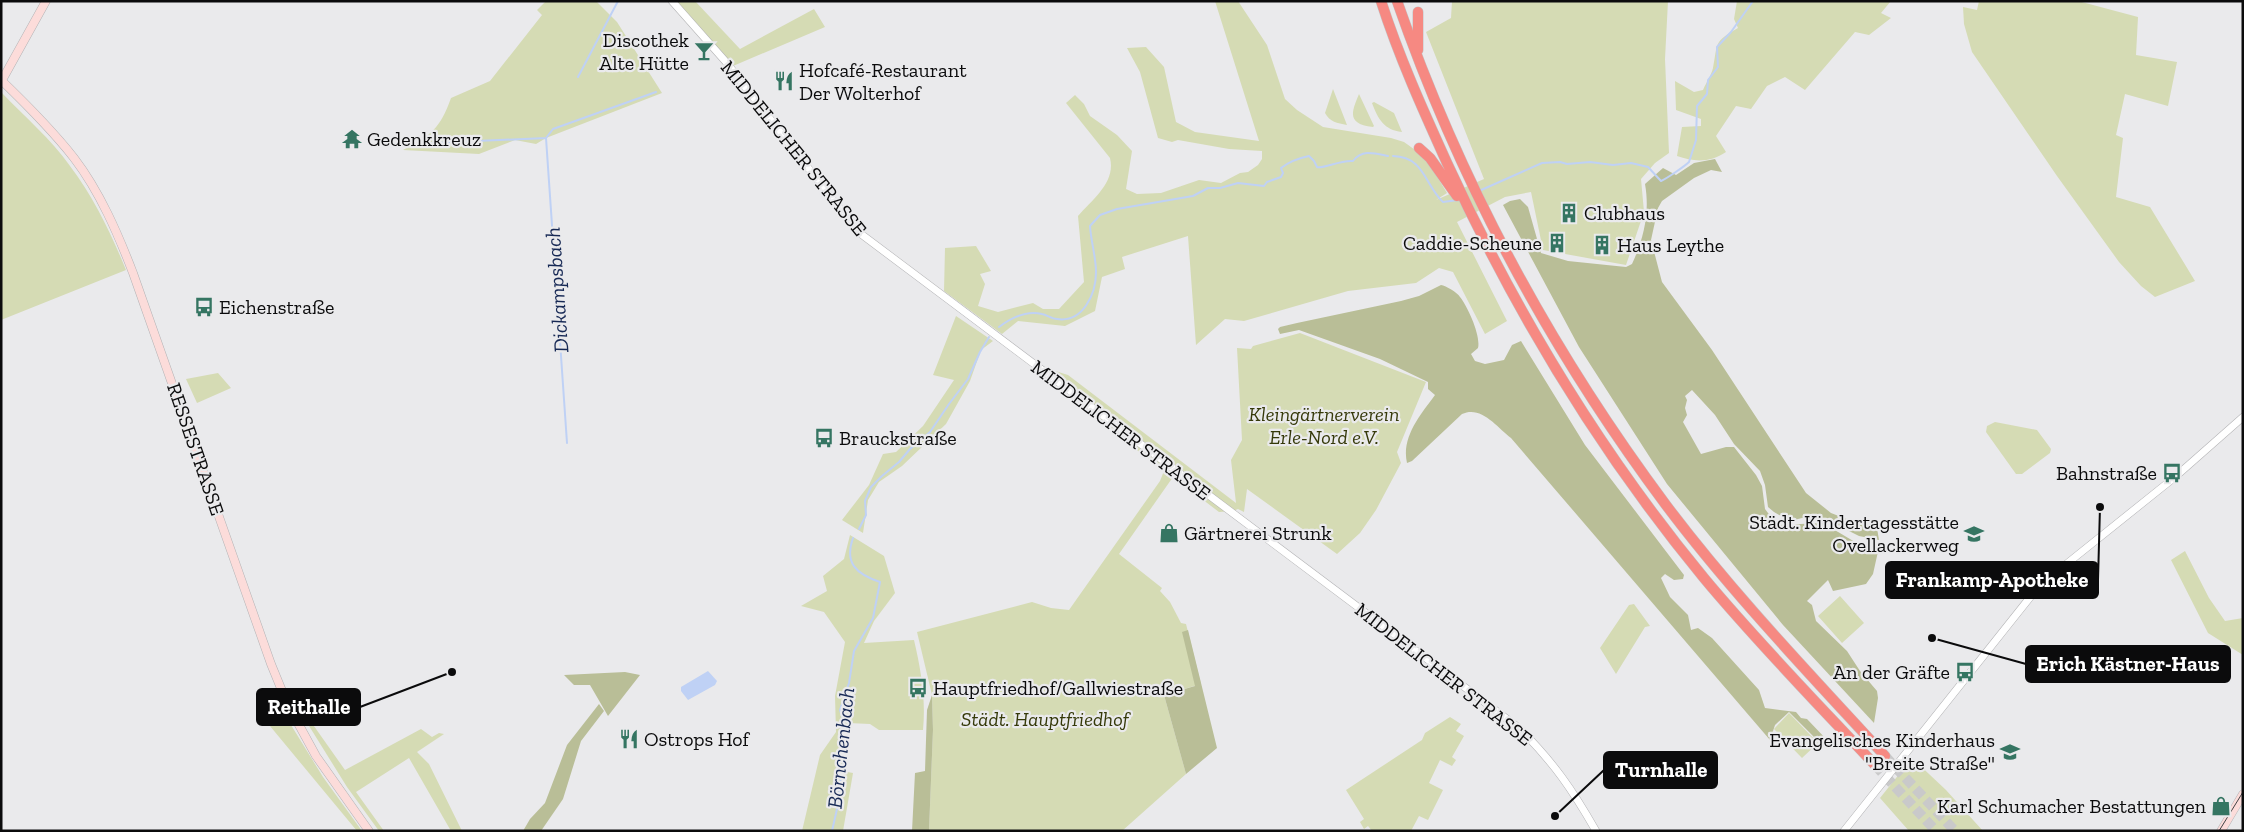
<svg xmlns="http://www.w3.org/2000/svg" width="2244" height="832" font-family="'Zilla Slab',serif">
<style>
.green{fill:#d5dbb4}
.forest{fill:#b9be97}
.water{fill:#bfd1f5}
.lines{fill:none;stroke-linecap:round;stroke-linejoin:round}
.stream{stroke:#bfd1f5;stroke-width:2}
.motorway-tunnel{stroke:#c9c9ca;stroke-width:10;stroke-dasharray:10 5;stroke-linecap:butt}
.tertiary-casing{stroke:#b3b3b5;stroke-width:8}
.secondary-casing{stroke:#b3b3b5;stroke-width:9}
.motorway-casing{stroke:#c4c4c5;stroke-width:11}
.tertiary{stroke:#fff;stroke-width:7}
.secondary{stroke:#fcdcda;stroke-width:8}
.motorway{stroke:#f68982;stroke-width:10}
.tram{stroke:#434345;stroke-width:1}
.labels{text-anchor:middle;stroke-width:4.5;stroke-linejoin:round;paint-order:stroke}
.poi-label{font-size:20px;fill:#0b0b0c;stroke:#eaeaec;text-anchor:start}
.street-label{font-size:20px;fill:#0b0b0c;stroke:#eaeaec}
.park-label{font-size:20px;font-style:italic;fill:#353909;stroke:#eaeaec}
.water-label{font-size:21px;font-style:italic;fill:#172955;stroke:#eaeaec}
.leader{fill:none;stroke:#0b0b0c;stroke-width:2}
.callout-dot{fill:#0b0b0c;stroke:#eaeaec;stroke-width:2}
.callout{fill:#0b0b0c;stroke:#0b0b0c;stroke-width:2}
.callout-label{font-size:21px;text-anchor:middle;font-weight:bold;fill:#fff}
</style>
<rect width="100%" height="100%" fill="#eaeaec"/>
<path class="green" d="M546,1H596L617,22L662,93L546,138L536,144L515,140L479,154L403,150C431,135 440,129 451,98L490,81L542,15L537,10Z
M672,1H695L740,49L814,9L825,27L733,66Z
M1215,1H1238L1267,45L1285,99L1297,110L1323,127L1391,138L1404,142L1425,157L1447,193L1436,200L1484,179L1426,32L1451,18L1452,1H1668L1665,59L1669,153L1655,163L1641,179L1644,212L1626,265L1543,250L1531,192L1505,197L1457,222L1507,321L1485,334L1453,272L1439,268L1416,283L1348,291L1244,321L1225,319L1196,345L1188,236L1122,257L1125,269L1102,277L1095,311L1065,326L1018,321L1002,334L944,291L945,248L976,246L991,271L980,274L985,284L978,306L998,312L1033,303L1043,309H1059L1084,282L1078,216C1093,199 1116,182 1110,158L1066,103L1075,95L1084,104L1090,116L1117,135L1132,151L1126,189L1137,194L1161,193L1199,180L1221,183L1240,173L1248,172L1258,165L1262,159V151L1229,149L1178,140L1172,142L1158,138L1140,72L1127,48L1146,47L1164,67L1176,122L1195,132L1259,141Z
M1737,1H1891L1881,13L1891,18L1869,35L1855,32L1805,90L1785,77L1767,86L1751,109L1736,106L1716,136L1726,152C1710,163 1694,162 1677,156L1682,127L1701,126V119L1676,110L1675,81L1694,92L1703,90C1706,83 1711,76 1713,68C1718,43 1713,42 1738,28L1734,19Z
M1979,1H2078L2138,17L2136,55L2177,62L2168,106L2125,94L2116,135L2123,138L2116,197L2150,207L2195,281L2155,297L2141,286L2119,262L2057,176L1972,52L1964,24L1963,7L1977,10Z
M1333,89L1347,125C1337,123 1330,122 1325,113Z
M2,93C25,117 51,139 70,166C94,198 111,233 126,270L1,320Z
M1359,94L1374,126L1373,127C1347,124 1351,113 1359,94Z
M1374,102L1394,113L1402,132C1384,130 1378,119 1372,103Z
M956,316L993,341L981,350L970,381L946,424L902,466L879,482L868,500L863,533L842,520L869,485L883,454L896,452L923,426L954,380L933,375Z
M1300,333L1426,382L1397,452L1401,463L1376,510L1360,533L1337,554L1247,489L1244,512L1238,509L1233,511L1219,512L1173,477L1119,554L1162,588L1160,591L1170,602L1181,623L1186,624L1201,684L1164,695L1186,774L1122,831H929L933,730L932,695L917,632L1032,602L1051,608L1069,610L1160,481L1164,471L1040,376L1049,369L1068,375L1236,503L1231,460L1242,440L1237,348L1251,349L1253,346Z
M218,373L231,388L197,403L186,379Z
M1995,422L2037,430L2051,449L2050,453L2022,474H2016L1986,432L1987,426Z
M850,535L884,556L895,593L874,621L864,643L914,640C921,670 926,699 923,730H879L870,724L848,723L842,771L853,773L843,831H802L820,755L836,732L835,696L845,642L824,612L801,606L827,591L823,576L844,559Z
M2185,551L2209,598L2225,621L2243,618V655L2208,633L2171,560Z
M1840,596L1864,623L1842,643L1818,616Z
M1634,604L1650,626L1645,627L1616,674L1600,648L1629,605Z
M297,702L345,770L421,729L432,737L439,733L444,734L417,752L429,764L462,831H451L409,758L356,792L384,831H379L347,787L296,705Z
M283,712L323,777L362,831H357L265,720Z
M1789,713L1818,743L1802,758L1774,729Z
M1450,717L1461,724L1456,731L1464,736L1452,757L1456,760L1452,766L1440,760L1429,783L1443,790L1428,820L1419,816L1411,831H1372L1368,826L1364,829L1360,822L1364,819L1346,790L1422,740L1425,733Z
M1912,758L1946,790L1983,831H1909L1880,798Z"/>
<path class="forest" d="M1715,159L1722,172L1711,170L1694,178L1662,201L1658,208L1651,240L1662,282L1712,350L1806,493L1831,513L1867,527L1877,528L1879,540L1859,536L1821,517H1806L1790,521L1774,512L1768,507L1765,485L1760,471L1734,444L1715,415L1692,390L1685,396L1687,400L1685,408L1687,415L1683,422L1701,454L1726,447H1734L1756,475L1762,486L1765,509L1777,525L1823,523L1865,548L1879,547L1873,574L1866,584L1833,591L1828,580L1807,601L1812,605L1816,621L1847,651L1860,671L1877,691L1878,698L1874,723L1783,625L1667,484L1579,347L1503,205L1510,201L1520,199L1528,207L1541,253L1568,261L1626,267L1632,264C1644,238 1650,212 1645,184L1663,168L1676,175L1694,163Z
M1441,285C1446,286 1457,292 1460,297C1468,307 1481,336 1478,348L1471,354L1475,361L1485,364L1504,360L1512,345L1521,341L1585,445L1684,575L1683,579L1674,580L1665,574L1661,578L1670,597L1688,615L1691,630L1698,628L1712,638L1759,690L1765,708L1796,712L1801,718L1807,719L1827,740L1822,745L1789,712L1775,725L1770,740L1511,438C1497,427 1481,405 1462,414L1412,461L1407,463C1401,437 1421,414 1435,395L1428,389V382L1380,359L1299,330L1280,334L1278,329L1280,327L1297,323L1401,301L1419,296Z
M1188,630L1217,748L1186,774L1164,695L1195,686L1182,632Z
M625,672L640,675L608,716L590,685H574L564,675Z
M932,695L933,730L929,831H912L915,773L925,771L927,710Z
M599,704L604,711L581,741L563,799L541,831H523L530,819L545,803L567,745Z"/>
<path class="water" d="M708,671L717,681L715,685L688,700L681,691V687Z"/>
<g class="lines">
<path class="stream" d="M578,77L618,1
M546,138L567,443
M432,143L546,138L553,129L656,92
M1393,156C1425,157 1424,184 1443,202L1458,200
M1479,191L1542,163L1560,162L1567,164L1590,162L1613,165L1631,163L1648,167L1661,181C1666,179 1685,166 1689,162L1696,140L1697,106L1707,94L1708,80L1718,67L1717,47L1731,32L1753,1
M999,327C1011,318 1027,310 1042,314C1047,315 1052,319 1057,319C1083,323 1096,294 1096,272C1096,257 1091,242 1090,226L1100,215L1117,209L1193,196L1208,188H1220L1238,183L1264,186L1267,182L1281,177L1283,173L1281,168C1289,162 1299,158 1309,156L1314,161L1317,167C1324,169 1339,160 1353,161C1362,149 1374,153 1388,156
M859,529L866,515L865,501L871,487L882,476L899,462L910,449L930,432L949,404L968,379L980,352L989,337
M832,831L837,809L847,733L840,710L849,683L854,651L873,618L880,582C856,574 844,563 853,538"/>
<path class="motorway-tunnel" d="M1885,756L1955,831
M1875,765L1936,831"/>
<defs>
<path id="tertiary" d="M672,1L726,62L857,231L1519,728C1554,763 1572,789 1596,831
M1844,831L2039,586L2175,477L2243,417"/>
<path id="secondary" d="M1,80C27,105 52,130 74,158C100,192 118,234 133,273L271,664L287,703L316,756L369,831
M1,82L46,1
M2221,831L2243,794"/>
<path id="motorway" d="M1381,1C1399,57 1423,110 1447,163C1515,311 1600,452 1704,578C1758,643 1818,704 1875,765
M1397,1C1460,182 1552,352 1666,505C1733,594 1810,674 1885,756
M1418,50V12
M1419,148L1430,158L1457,196"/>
</defs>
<use href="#tertiary" class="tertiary-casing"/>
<use href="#secondary" class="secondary-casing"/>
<use href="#motorway" class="motorway-casing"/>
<use href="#tertiary" class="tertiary"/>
<use href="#secondary" class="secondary"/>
<use href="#motorway" class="motorway"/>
<path class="tram" d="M2219,831L2243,792"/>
</g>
<defs>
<symbol id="bar-bare" viewBox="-9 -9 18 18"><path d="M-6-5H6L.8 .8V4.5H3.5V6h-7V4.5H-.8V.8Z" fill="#357562" stroke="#eaeaec" stroke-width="2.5" paint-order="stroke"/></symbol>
<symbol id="restaurant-bare" viewBox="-9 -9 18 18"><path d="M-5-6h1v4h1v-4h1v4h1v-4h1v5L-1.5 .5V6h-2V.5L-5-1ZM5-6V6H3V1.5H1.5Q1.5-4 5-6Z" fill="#357562" stroke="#eaeaec" stroke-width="2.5" paint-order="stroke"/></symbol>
<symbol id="temple-bare" viewBox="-9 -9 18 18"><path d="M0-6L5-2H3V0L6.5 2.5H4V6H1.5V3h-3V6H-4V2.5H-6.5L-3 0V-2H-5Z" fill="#357562" stroke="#eaeaec" stroke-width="2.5" paint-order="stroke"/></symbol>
<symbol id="building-bare" viewBox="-9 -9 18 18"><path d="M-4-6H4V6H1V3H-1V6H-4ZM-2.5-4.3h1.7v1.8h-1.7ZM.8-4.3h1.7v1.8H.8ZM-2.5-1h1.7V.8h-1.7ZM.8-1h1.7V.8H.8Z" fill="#357562" stroke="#eaeaec" stroke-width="2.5" paint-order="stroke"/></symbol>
<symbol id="bus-bare" viewBox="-9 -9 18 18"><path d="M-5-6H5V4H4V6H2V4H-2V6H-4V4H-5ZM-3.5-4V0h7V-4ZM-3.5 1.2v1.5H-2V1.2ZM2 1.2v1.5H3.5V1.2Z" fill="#357562" stroke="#eaeaec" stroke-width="2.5" paint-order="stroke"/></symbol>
<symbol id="shop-bare" viewBox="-9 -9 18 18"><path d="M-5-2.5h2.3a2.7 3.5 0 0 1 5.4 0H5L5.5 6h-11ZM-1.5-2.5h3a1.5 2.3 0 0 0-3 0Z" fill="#357562" stroke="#eaeaec" stroke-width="2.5" paint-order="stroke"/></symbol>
<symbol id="school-bare" viewBox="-9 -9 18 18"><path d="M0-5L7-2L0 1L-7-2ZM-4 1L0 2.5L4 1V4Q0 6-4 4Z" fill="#357562" stroke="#eaeaec" stroke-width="2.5" paint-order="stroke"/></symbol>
</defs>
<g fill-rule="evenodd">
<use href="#bar-bare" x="690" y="37" width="28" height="28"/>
<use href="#restaurant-bare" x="770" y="67" width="28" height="28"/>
<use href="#temple-bare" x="338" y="125" width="28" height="28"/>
<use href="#building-bare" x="1555" y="199" width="28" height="28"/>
<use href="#building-bare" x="1543" y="229" width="28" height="28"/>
<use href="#building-bare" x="1588" y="231" width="28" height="28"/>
<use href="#bus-bare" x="190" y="293" width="28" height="28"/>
<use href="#bus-bare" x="810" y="424" width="28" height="28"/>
<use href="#bus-bare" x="2158" y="459" width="28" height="28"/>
<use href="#shop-bare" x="1155" y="519" width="28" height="28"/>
<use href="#school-bare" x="1960" y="520" width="28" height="28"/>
<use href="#bus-bare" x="1951" y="658" width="28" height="28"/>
<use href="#bus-bare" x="904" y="674" width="28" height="28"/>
<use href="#restaurant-bare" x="615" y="725" width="28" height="28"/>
<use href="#school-bare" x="1996" y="738" width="28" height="28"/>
<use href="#shop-bare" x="2207" y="792" width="28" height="28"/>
</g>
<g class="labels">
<g class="poi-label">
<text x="689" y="47" text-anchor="end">Discothek<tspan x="689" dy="23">Alte Hütte</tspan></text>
<text x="799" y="77">Hofcafé-Restaurant<tspan x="799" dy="23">Der Wolterhof</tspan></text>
<text x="367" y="146">Gedenkkreuz</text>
<text x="1584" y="220">Clubhaus</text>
<text x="1542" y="250" text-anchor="end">Caddie-Scheune</text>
<text x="1617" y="252">Haus Leythe</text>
<text x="219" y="314">Eichenstraße</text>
<text x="839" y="445">Brauckstraße</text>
<text x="2157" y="480" text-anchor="end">Bahnstraße</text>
<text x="1959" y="529" text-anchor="end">Städt. Kindertagesstätte<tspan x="1959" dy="23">Ovellackerweg</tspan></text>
<text x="1184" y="540">Gärtnerei Strunk</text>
<text x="1950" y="679" text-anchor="end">An der Gräfte</text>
<text x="933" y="695">Hauptfriedhof/Gallwiestraße</text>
<text x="644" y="746">Ostrops Hof</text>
<text x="1995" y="747" text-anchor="end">Evangelisches Kinderhaus<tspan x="1995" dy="23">"Breite Straße"</tspan></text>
<text x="2206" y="813" text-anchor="end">Karl Schumacher Bestattungen</text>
</g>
<g class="street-label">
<text transform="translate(794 148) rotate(51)" y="7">MIDDELICHER STRASSE</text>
<text transform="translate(1121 430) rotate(37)" y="7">MIDDELICHER STRASSE</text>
<text transform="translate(196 449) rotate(71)" y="7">RESSESTRASSE</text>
<text transform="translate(1444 674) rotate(38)" y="7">MIDDELICHER STRASSE</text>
</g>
<g class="park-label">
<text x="1324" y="421">Kleingärtnerverein<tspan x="1324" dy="23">Erle-Nord e.V.</tspan></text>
<text x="1045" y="726">Städt. Hauptfriedhof</text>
</g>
<g class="water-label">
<text transform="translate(557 290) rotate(-94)" y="7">Dickampsbach</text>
<text transform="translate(841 748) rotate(-84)" y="7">Börnchenbach</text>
</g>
</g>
<path class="leader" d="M2100 507L2098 580M1932 638L2026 664M452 672L360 707M1555 816L1604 770"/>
<g class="callout-dot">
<circle cx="2100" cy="507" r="5"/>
<circle cx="1932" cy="638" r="5"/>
<circle cx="452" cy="672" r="5"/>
<circle cx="1555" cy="816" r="5"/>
</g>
<g class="callout">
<rect x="1886" y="562" width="212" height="36" rx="5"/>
<rect x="2026" y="646" width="204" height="36" rx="5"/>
<rect x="257" y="689" width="103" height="36" rx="5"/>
<rect x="1604" y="752" width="113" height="36" rx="5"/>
</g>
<g class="callout-label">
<text x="1992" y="587">Frankamp-Apotheke</text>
<text x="2128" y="671">Erich Kästner-Haus</text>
<text x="309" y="714">Reithalle</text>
<text x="1661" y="777">Turnhalle</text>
</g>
<rect width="2244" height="832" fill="none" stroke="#0b0b0c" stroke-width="5"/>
</svg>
